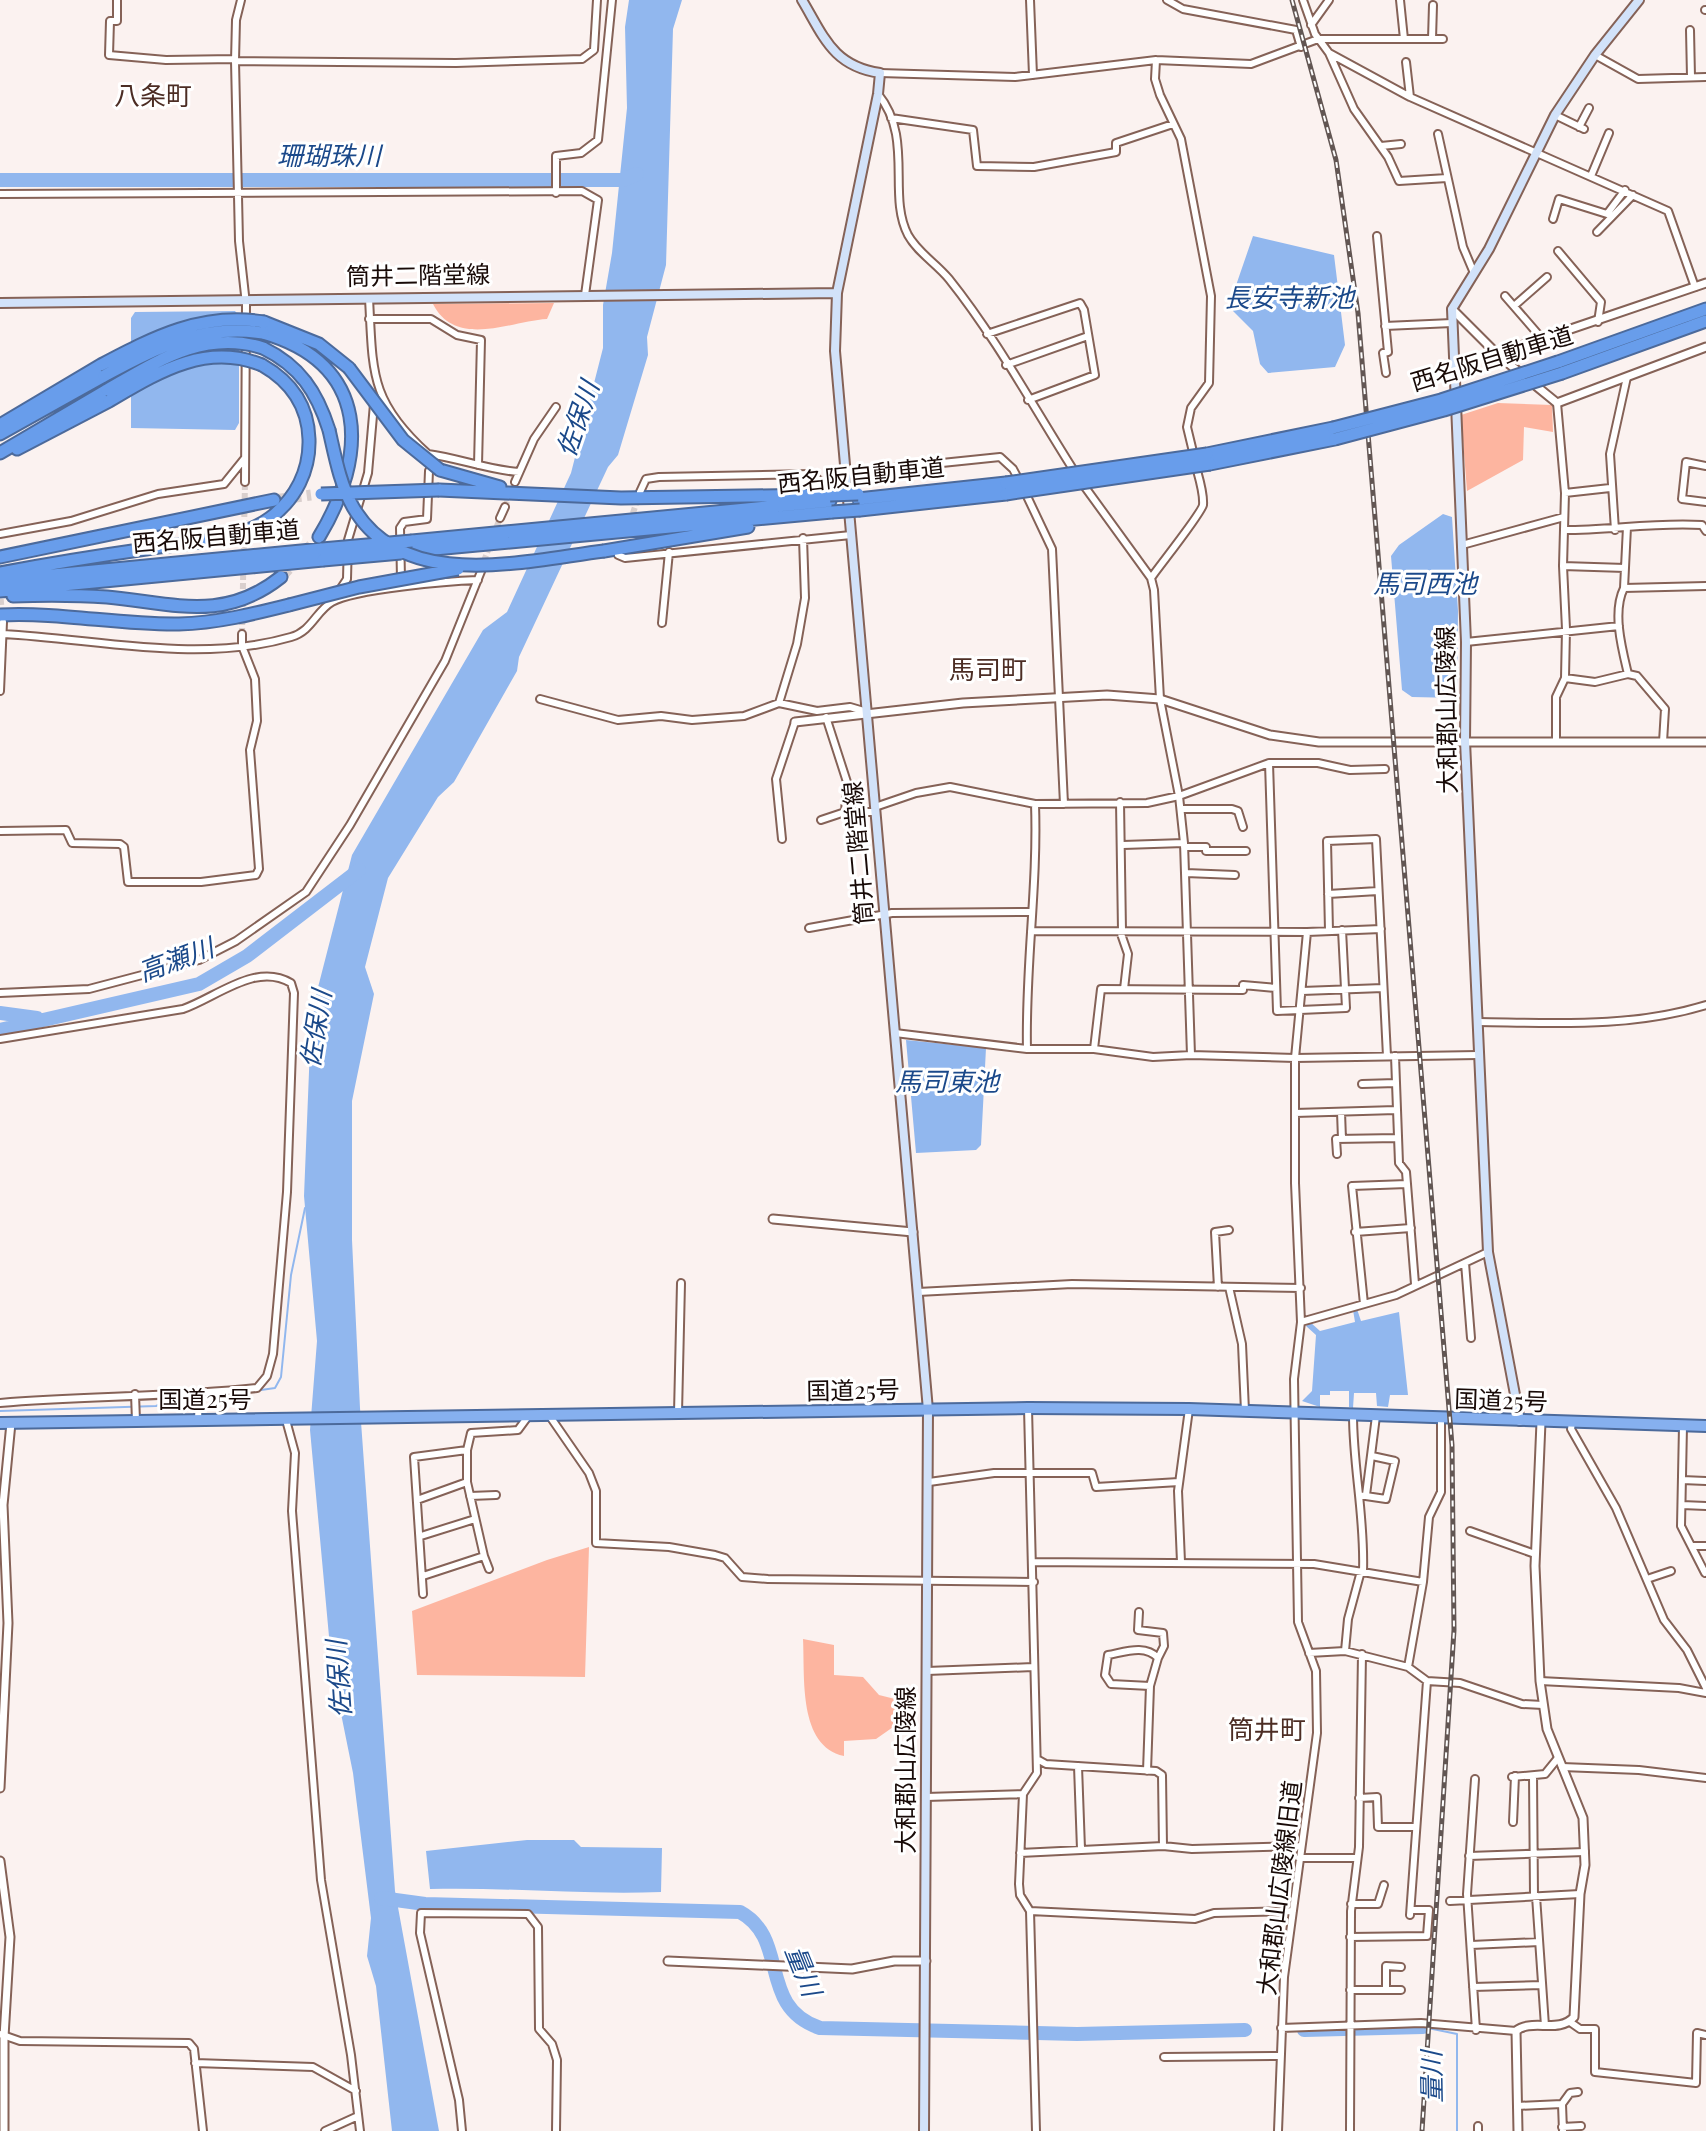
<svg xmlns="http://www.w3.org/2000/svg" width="1706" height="2131" font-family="'Playfair Display','Noto Sans JP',serif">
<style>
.green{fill:#fdb5a0}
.water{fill:#91b7ee}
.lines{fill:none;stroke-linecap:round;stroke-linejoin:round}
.stream{stroke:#91b7ee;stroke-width:2}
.river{stroke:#91b7ee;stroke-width:14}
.minor-tunnel{stroke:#d9cfcd;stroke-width:6;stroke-dasharray:6 3;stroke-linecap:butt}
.motorway-tunnel{stroke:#d9cfcd;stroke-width:11;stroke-dasharray:11 5.5;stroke-linecap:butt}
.minor-casing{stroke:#856257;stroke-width:10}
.tertiary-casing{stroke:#856257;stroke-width:11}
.secondary-casing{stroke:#856257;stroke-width:12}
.trunk-casing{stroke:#4c6a9b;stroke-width:14}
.motorway-casing{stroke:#4c6a9b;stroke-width:15}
.minor{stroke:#fff;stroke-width:6}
.tertiary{stroke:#fff;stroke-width:7}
.secondary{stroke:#d2e2f9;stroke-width:8}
.trunk{stroke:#86b0ef;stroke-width:10}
.motorway{stroke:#689deb;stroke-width:11}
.rail-casing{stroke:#625653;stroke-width:5}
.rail{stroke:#fff;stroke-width:2;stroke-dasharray:6;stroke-linecap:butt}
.motorway-bridge-casing{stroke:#4c6a9b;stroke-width:15;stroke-linecap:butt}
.motorway-bridge{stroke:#689deb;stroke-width:11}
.labels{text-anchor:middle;stroke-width:6;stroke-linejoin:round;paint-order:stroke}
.street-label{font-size:24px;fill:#180a07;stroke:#fff}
.neighbourhood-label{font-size:26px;fill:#4c2d24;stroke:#fff}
.water-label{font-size:26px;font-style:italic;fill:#1b498a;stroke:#fff}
</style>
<rect width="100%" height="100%" fill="#fbf2f0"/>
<path class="green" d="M554,303L547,319C511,321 456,349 433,304Z
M1498,403L1552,405L1553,432L1524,427L1523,460L1467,491L1461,415Z
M589,1547L585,1677L417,1675L412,1611L547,1560Z
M803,1639L834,1645V1675L863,1677L879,1695L895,1699L896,1725L876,1739L844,1741V1756C798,1746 805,1678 803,1639Z"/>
<path class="water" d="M629,0H682L673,29L666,265L647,337L648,355L618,455L608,467L519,657L517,671L454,782L438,797L388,878L365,967L374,994L352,1101V1240L360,1408L395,1891L439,2131H392L376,1986L367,1956L371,1918L353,1773L332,1669L310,1430L317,1341L304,1196L310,1047L315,999L352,855L483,630L507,612L571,473L603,348V305L612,253L627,108L625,27Z
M1253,236L1334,255L1345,345L1335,367L1268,373L1260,364L1253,331L1233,311L1232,297Z
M235,311L239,316V423L235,430L131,428V318L135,312Z
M1443,514L1452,517L1458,611L1457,698L1412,697L1402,690L1391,556L1399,545Z
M906,1040L986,1048L981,1145L976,1150L916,1153Z
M1357,1309L1361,1321L1399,1312L1408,1395H1390L1388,1407L1377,1406L1376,1393H1354L1353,1408L1349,1407V1391H1330V1395H1320V1407L1302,1401L1312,1391L1316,1335L1306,1326L1310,1322L1320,1331L1355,1322L1353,1310Z
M527,1840H574L581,1847L662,1848L661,1892C583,1895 507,1887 430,1889L426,1851Z"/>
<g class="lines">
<path class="stream" d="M254,1391L275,1388L281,1377L291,1275L305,1208
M0,1411L156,1406L177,1397
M1423,2027L1457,2034V2131"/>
<path class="river" d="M0,180H623L637,174
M0,1013L37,1018
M0,1030L199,984L247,956L359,870
M381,1898L425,1904L740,1912C790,1939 757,2007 820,2028L1077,2034L1245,2030
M1304,2030L1423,2027"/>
<path class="minor-tunnel" d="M505,507L515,482
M630,522L638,498
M484,561L500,518
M0,590L2,615
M242,634L245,482"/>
<path class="motorway-tunnel" d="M274,500L311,495
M281,577L319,537"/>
<defs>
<path id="minor" d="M117,0V21H110L109,55L166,60L235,59
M241,0L236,20L235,61L239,241L246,304L245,482
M1030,0L1033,75
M1167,0L1183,9L1296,30L1301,47
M1303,0L1315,34L1329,53L1410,97L1668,211L1695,287
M1400,0L1404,39
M1705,10H1706
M1311,25L1329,0
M1690,30L1691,77
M1432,39L1433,5
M1329,53L1354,109L1388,157L1399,181L1447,178
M1595,55L1638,79L1706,77
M1156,60L1155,79L1160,95L1181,139L1211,296L1209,383L1191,408L1187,427L1194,456
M235,61L456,63L582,59L594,50L597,0
M1406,62L1410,97
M880,73L1015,77L1156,60L1251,64L1318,39H1443
M878,94C914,138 887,195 908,235C918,253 936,263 949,279C997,339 1035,410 1076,474
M1555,115L1584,129
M891,118L973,130L977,166L1034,167L1116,152V143L1173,124
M1579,127L1589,108
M1438,134L1463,247L1474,273
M1381,146L1401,144
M1591,176L1609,133
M556,193V156L581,153L598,140L612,0
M0,194L582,191L598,200L585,295
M1553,219L1559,199L1607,214L1625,190
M1597,232L1633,195
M1377,236L1388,352L1383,353L1386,373
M1558,251L1601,302L1598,322
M1505,296L1544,341
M369,298C373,372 369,401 428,454C459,458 487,470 519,472
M1514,306L1547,277
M369,319H431L457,335L481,340L478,465
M1385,326L1452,323
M987,334L1080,303L1084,310L1095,375L1028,400
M1006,365L1088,336
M1706,466L1686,462L1682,499L1706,502
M845,473L1000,457L1013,469L1020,482
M515,482L534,439L556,407
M1082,483L1151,578L1154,590L1160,699L1179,796L1184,843L1191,1055L1295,1058V1183L1301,1322L1294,1379L1298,1622L1316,1671L1317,1733L1284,1977L1278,2131
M640,492L646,479L659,477L812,474L822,483L846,480
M1025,492L1052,549L1064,804
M1565,493L1610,488
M500,518L505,507
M1627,527L1624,588C1612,612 1622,649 1628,674L1637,676L1665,709L1663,742
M1564,530C1611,530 1655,522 1702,525L1706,531
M1615,530L1610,454L1627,377
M0,534L71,521L158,494L224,484L245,458
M1462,545L1564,517
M618,555L625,558L851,535
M1563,566L1625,568
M1151,578C1160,565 1201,514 1203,505C1204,493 1199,478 1196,467
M401,579L400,528L404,522L427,519L429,471L434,462
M1624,588L1706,586
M339,591L347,579L348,540L368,473L374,404
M662,623L669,552
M4,634C97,639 199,664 291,637C312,631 316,611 332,602C354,589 450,581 478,580
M1466,642L1619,626
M1565,678L1595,682L1628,674
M0,691L3,622
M540,699L618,720L661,716L692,720L744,716L779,703L797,644L805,598L803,538
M779,703L817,711L850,707L867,712
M826,717L847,782L845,812
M1556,742V697L1565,678L1566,629L1563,566L1565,493L1557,403
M1269,763L1277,1011L1346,1008L1342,930
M1120,802L1122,931
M875,807L916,793L950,787L1035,804L1147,803L1179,796L1269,763H1318L1350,770L1385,769
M1181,809H1232L1238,811L1243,827
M821,820L845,812H875
M0,831L66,830L72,843L120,844L124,847L128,882H201L256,875L259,869L250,750L257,721L255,679L242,646V634
M782,839L776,779L795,722
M1123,845L1184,843
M1184,847H1206V851H1246
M1186,873L1235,875
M1328,894L1378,891
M809,928L892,913L1032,912
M1031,931L1307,932L1381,929
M1120,931L1128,954L1124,989
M1329,931L1327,841L1376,839L1387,1056
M1307,932L1295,1058L1478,1055
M1302,991L1383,988
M0,993L89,989L199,960L236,941L306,892L350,825L445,661L484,564
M1478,1022C1556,1023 1631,1028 1706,1005
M895,1033L1027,1049H1094L1153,1057L1191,1055
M0,1039L183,1009C217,997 256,962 291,983L294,993L287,1192L273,1354L267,1376L257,1388C172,1397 86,1396 0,1403
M1027,1049C1025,967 1038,886 1035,804
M1094,1049L1101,989L1243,990V985L1276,988
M1395,1056L1399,1163L1406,1172L1407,1184L1415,1284
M1362,1084L1396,1083
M1341,1112L1342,1139
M1295,1113L1396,1110
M1337,1154L1336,1139L1398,1138
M1355,1232L1411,1228
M1465,1263L1471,1338
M1218,1287L1215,1232L1229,1230
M1229,1287L1242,1344L1245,1411
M918,1292L1072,1284L1301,1288
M1364,1304L1352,1186L1407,1184
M1301,1322L1396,1295L1488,1252
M135,1394L136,1421
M1028,1408L1037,1773L1023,1794L1019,1884L1020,1895L1030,1911L1036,2131
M678,1413L681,1283
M549,1415L589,1473L596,1491V1543L669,1547L715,1555L725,1558L742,1577L768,1579L1034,1582
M1353,1415C1353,1467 1365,1518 1363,1571
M198,1420L199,1394
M286,1420L295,1453L292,1511L321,1880L351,2055L360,2131
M1572,1423L1571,1429L1616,1508L1664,1620L1687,1650L1706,1688
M1683,1426L1681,1526L1705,1573
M467,1450L471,1433L518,1430L529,1415
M1682,1480L1706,1481
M929,1482L994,1473H1092L1096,1487L1179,1482
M1359,1495L1386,1499L1395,1461L1372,1456
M1366,1495L1376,1416
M470,1496L496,1495
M417,1500L467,1482
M1682,1505L1706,1506
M1470,1531L1535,1554
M421,1536L475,1519
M1692,1546H1706
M484,1556L489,1569
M1033,1562L1314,1564L1423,1582
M1181,1562L1178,1491L1189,1409
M423,1576L484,1556L467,1482V1450L414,1457L423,1594
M1647,1579L1671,1571
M1139,1612L1138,1630L1163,1633L1164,1646L1158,1658
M1345,1651L1348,1619L1361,1571
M1309,1653L1345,1651L1408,1667L1427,1681L1460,1683L1522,1704L1543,1705
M1408,1667L1423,1582L1429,1517L1441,1492V1419
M927,1671L1033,1667
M1540,1681L1679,1688L1706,1693
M1037,1759L1046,1764L1156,1771L1162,1775L1163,1846
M1078,1766L1081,1849
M1562,1767L1639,1770L1706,1778
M1147,1771L1150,1686L1158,1658C1145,1644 1125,1652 1108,1655L1105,1675L1111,1684L1150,1686
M1533,1776L1534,1896
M1512,1777L1545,1774L1558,1758
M1475,1779L1467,1894L1476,2030
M926,1797L1023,1794
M1359,1798L1377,1797L1378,1827H1416
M1513,1822L1515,1776
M1020,1853L1163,1846L1192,1849L1301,1846
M1469,1856L1585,1852
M1299,1858H1356
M1536,1896L1545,2026
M1450,1901L1580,1894
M1351,1904H1378L1384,1885
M1030,1911L1195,1919L1214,1913L1293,1911
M1410,1915L1427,1681
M1350,1937L1427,1936L1429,1910H1411
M1471,1945L1539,1942
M1473,1987L1542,1985
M1350,1990H1401
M1386,1990V1966L1401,1967
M1570,2022L1580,2029H1595V2072L1696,2083L1697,2033L1706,2035
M1281,2028L1421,2023L1516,2031
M0,2034L20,2041L189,2043L194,2049L203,2131
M1164,2057L1279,2056
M195,2063L313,2067L356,2091
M1562,2104L1570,2093L1578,2092
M1517,2106L1562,2104L1563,2131
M1478,2126V2131
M1562,2127L1581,2126
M325,2131L358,2116
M462,2131L459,2100L420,1933L421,1913L528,1914L538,1927L539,2029L552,2044L557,2060L556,2131
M1350,2131L1351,1911L1359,1847L1362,1654"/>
<path id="tertiary" d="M1452,309L1497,354L1557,403L1706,347
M1497,354L1706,283
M795,722L963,703L1107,695L1160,699L1270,735L1319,742H1706
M773,1219L913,1232
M0,1788L8,1623L3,1505L11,1423
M0,1861L10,1937L4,2037V2131
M668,1961L852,1969L894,1961H926
M1518,2131L1516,2031C1531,2018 1559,2034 1574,2017L1580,1894L1585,1865L1583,1818L1547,1729L1540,1681L1535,1566L1541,1422"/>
<path id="secondary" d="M802,0C824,37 833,66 880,73L878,94L837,293L835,351L928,1410L924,2131
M0,303L837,293
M1520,1421L1488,1252L1465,741L1466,642L1452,309L1489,249L1555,115L1595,55L1639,0"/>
<path id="trunk" d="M0,1423L1028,1408L1189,1409L1706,1426"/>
<path id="motorway" d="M264,322L319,344L349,368
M263,333C371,364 368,456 319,537
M263,348C300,366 317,392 329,430
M1558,362L1706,309
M1562,373L1706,321
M0,425L101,365
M0,434L104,376
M17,449L109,401
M0,453L107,390
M1207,454L1333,428
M1210,464L1335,439
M440,470L500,487
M439,490L621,498L821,495
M858,499L1006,483
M860,510L1006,494
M412,541L830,501
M413,551L832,512
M604,551L748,527
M0,557L274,500
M0,573C48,564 97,556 146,549C185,542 236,543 270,518C296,499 310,470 309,439C308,405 290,381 262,365
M1,580L322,549
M0,591L323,560
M13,596C45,595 76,595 107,597C173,603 223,623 281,577
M0,615C61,612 119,625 179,624C217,623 253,614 289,605"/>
</defs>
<use href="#minor" class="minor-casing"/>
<use href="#tertiary" class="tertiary-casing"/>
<use href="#secondary" class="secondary-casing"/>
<use href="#trunk" class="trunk-casing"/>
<use href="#motorway" class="motorway-casing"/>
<use href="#minor" class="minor"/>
<use href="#tertiary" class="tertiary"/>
<use href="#secondary" class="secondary"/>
<use href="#trunk" class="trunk"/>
<use href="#motorway" class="motorway"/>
<defs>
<path id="rail" d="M1292,0L1336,160L1358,313L1452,1445L1454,1630L1422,2131"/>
</defs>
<use href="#rail" class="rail-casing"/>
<use href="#rail" class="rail"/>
<defs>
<path id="motorway-bridge" d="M101,365C154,337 202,312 264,322
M349,368L403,440L440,470
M104,376C157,347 202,324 263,333
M107,390C156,362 204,329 263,348
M109,401C157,373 205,342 262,365
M1333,428L1441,400L1558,362
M329,430C335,456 340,484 353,507C403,593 523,561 604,551
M1335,439L1444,410L1562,373
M1006,483L1207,454
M321,494L439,490
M1006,494L1210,464
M830,495L858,494
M832,512L860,510
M322,549L412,541
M323,560L401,553
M289,605L359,587L458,569"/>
</defs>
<use href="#motorway-bridge" class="motorway-bridge-casing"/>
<use href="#motorway-bridge" class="motorway-bridge"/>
</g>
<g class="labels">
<g class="street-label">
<text transform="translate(418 276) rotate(-1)" y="8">筒井二階堂線</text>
<text transform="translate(1492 359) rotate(-17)" y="8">西名阪自動車道</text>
<text transform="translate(861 476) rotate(-6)" y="8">西名阪自動車道</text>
<text transform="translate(216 537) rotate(-5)" y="8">西名阪自動車道</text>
<text transform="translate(1447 710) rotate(-91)" y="8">大和郡山広陵線</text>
<text transform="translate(859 853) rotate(-95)" y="8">筒井二階堂線</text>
<text transform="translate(853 1391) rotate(-1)" y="8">国道25号</text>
<text x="205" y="1408">国道25号</text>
<text transform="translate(1501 1401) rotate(2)" y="8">国道25号</text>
<text transform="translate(906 1770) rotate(-90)" y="8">大和郡山広陵線</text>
<text transform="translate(1280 1888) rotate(-83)" y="8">大和郡山広陵線旧道</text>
</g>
<g class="neighbourhood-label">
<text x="153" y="105">八条町</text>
<text x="988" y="679">馬司町</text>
<text x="1267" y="1739">筒井町</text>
</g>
<g class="water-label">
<text x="329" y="165">珊瑚珠川</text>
<text x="1289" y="307">長安寺新池</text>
<text transform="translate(578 419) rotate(-71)" y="9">佐保川</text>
<text x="1425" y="593">馬司西池</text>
<text transform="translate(176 960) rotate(-20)" y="9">高瀬川</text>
<text transform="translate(316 1029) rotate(-81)" y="9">佐保川</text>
<text x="947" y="1091">馬司東池</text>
<text transform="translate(339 1679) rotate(-94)" y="9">佐保川</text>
<text transform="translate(803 1971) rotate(68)" y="9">量川</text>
<text transform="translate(1432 2077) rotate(-91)" y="9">量川</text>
</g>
</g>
</svg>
